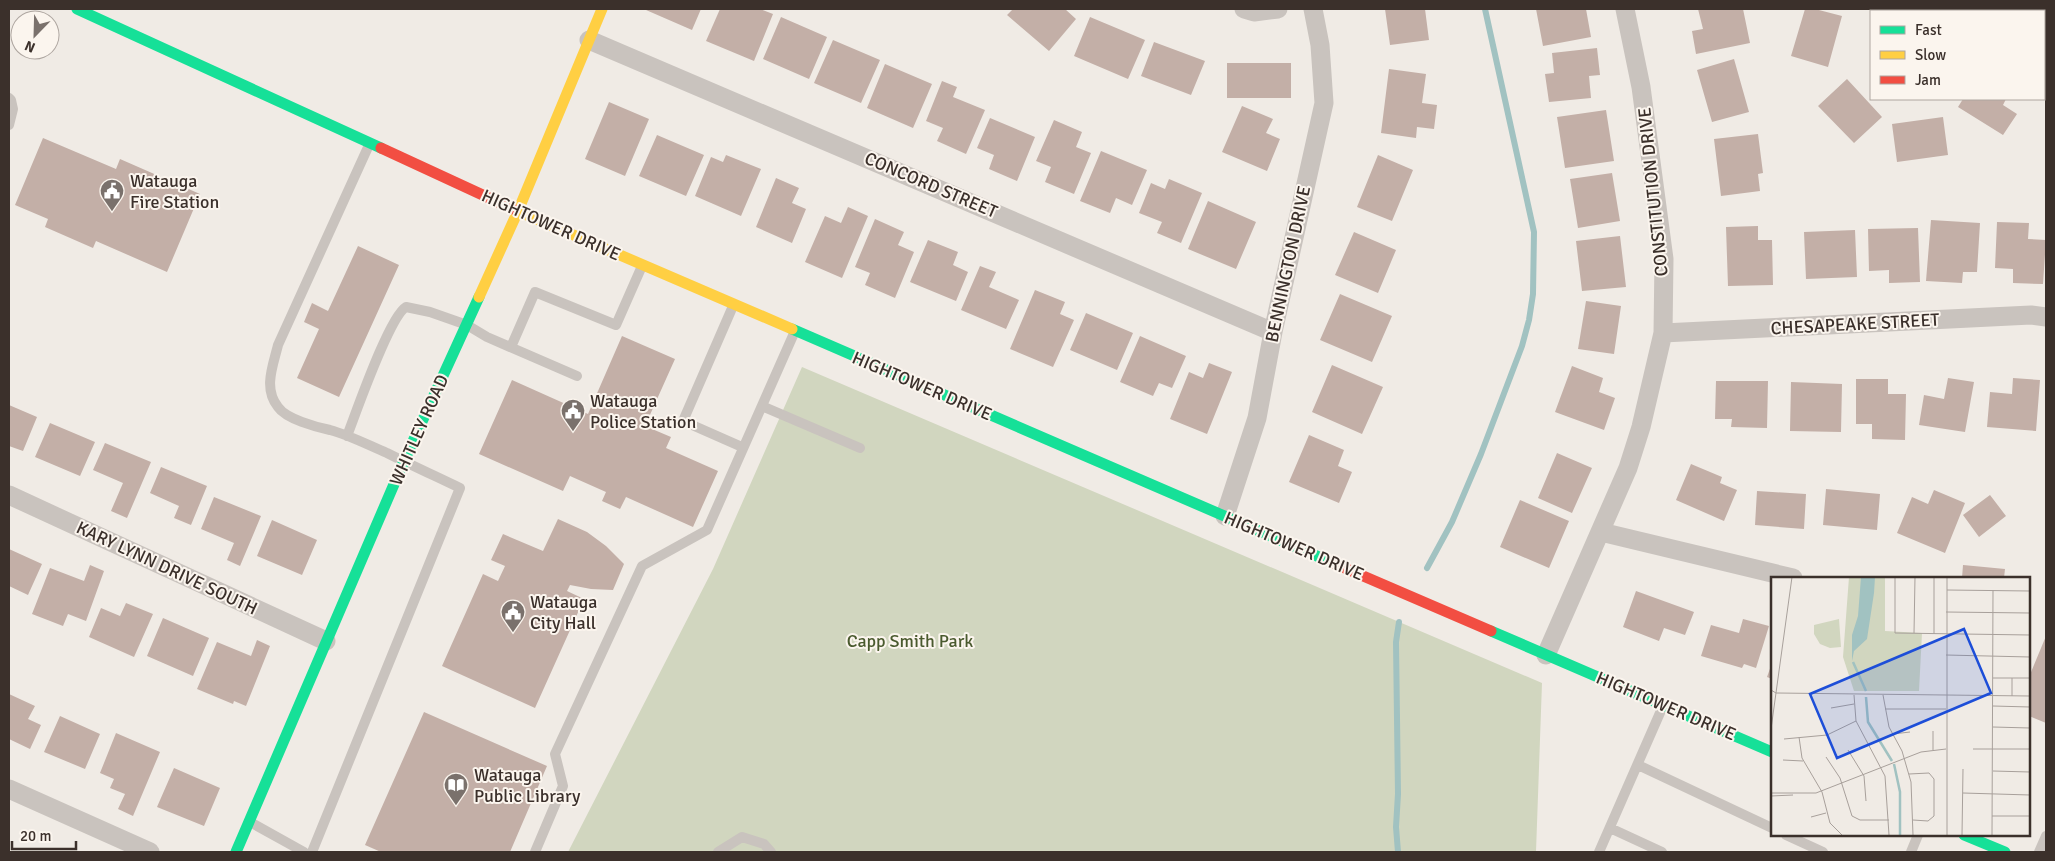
<svg xmlns="http://www.w3.org/2000/svg" width="2055" height="861" font-family="Signika,sans-serif">
<style>
.green{fill:#d1d6bf}
.lines{fill:none;stroke-linecap:round;stroke-linejoin:round}
.stream{stroke:#a1c2c1;stroke-width:6}
.building{fill:#c3afa7}
.lane{stroke:#c9c3be;stroke-width:10}
.street{stroke:#c9c3be;stroke-width:19}
.fast{stroke:#16e098;stroke-width:11}
.slow{stroke:#ffcf43;stroke-width:11}
.jam{stroke:#f24e42;stroke-width:11}
.labels{text-anchor:middle;stroke-width:4;stroke-linejoin:round;paint-order:stroke}
.poi-label{font-size:18px;fill:#3b302b;stroke:#fbf5ee;text-anchor:start}
.street-label{font-size:18px;fill:#3b302b;stroke:#fbf5ee}
.park-label{font-size:18px;fill:#4a5a2e;stroke:#fbf5ee}
.inset-river{fill:none;stroke:#a1c2c1;stroke-width:2.5}
.inset-road{fill:none;stroke:#a8a09b;stroke-width:1}
.view{fill:#1d4ed8;fill-opacity:0.15;stroke:#1d4ed8;stroke-width:2.5}
.inset-edge{fill:none;stroke:#3b302b;stroke-width:2.5}
</style>
<rect width="100%" height="100%" fill="#f0ebe5"/>
<path class="green" d="M802,367L1542,683L1536,852H568L713,569Z"/>
<g class="lines">
<path class="stream" d="M1427,568L1452,522L1481,454L1522,346L1529,320L1533,294L1534,232L1485,9
M1398,852L1396,827L1398,794L1396,642L1399,622"/>
</g>
<path class="building" d="M646,9H701L692,30L646,10Z
M720,9H760L773,14L754,61L706,41Z
M1013,9H1065L1076,19L1049,51L1007,15Z
M1385,9H1425L1429,40L1390,45Z
M1536,9H1586L1591,37L1543,46Z
M1698,9H1743L1750,43L1696,54L1692,31L1703,29Z
M1805,9H1815L1842,16L1828,67L1791,56Z
M1979,9H2021V11H1979Z
M781,17L827,37L809,79L763,59Z
M1090,17L1145,40L1128,79L1074,56Z
M833,40L880,60L861,103L814,83Z
M1154,42L1205,61L1191,95L1141,76Z
M1597,48L1600,75L1589,76L1591,98L1549,102L1545,74L1554,73L1552,53Z
M1734,59L1749,112L1712,122L1697,70Z
M1227,63H1291V98H1227Z
M885,64L932,84L913,128L867,108Z
M1389,69L1426,74L1422,103L1437,105L1434,129L1417,127L1416,138L1381,133Z
M1847,79L1882,117L1854,143L1818,106Z
M942,81L957,87L953,97L985,110L966,154L937,141L943,128L926,121Z
M1963,99H2006L2003,105L2017,114L2003,135L1958,107Z
M609,102L649,119L625,176L585,159Z
M1242,106L1273,119L1266,133L1280,139L1267,171L1222,152Z
M1606,110L1614,161L1565,168L1557,117Z
M1943,117L1948,155L1897,162L1892,124Z
M990,118L1035,137L1017,181L989,169L994,155L977,148Z
M1054,120L1082,132L1076,147L1091,153L1074,194L1045,182L1051,167L1036,161Z
M1758,134L1763,173L1758,174L1760,191L1721,196L1714,139Z
M657,135L704,155L686,196L639,176Z
M43,138L116,169L120,159L200,194L167,272L96,241L93,248L45,227L48,219L15,205Z
M1101,151L1147,170L1132,205L1116,198L1110,213L1080,201Z
M726,155L761,169L741,216L695,196L711,157L723,162Z
M1378,155L1413,170L1392,221L1357,207Z
M1612,173L1620,221L1578,228L1570,179Z
M776,178L799,188L792,203L806,209L792,243L756,227Z
M1169,179L1202,193L1181,243L1157,233L1162,222L1139,213L1151,183L1165,189Z
M1208,201L1256,222L1236,269L1188,249Z
M848,207L868,216L842,278L805,262L825,216L841,223Z
M875,219L904,232L898,245L914,252L895,298L865,285L870,273L855,267Z
M1931,220L1980,223L1977,272H1963L1962,283L1926,281Z
M1997,222L2029,223L2028,239L2046,240L2043,284L2013,283V269L1995,268Z
M1758,226V240H1772L1773,285L1728,286L1726,227Z
M1918,228L1920,282L1889,283V270L1869,271L1868,229Z
M1855,230L1857,277L1806,279L1804,232Z
M1354,232L1396,250L1378,293L1335,275Z
M1620,236L1626,287L1582,291L1576,241Z
M928,240L958,252L953,265L968,272L956,301L910,282Z
M358,246L399,265L339,397L297,378L319,329L304,322L312,303L328,311Z
M980,266L996,272L989,287L1019,300L1006,329L961,310Z
M1035,290L1065,302L1060,314L1074,320L1053,367L1010,349Z
M1340,294L1392,316L1372,362L1320,340Z
M1586,301L1621,306L1614,354L1578,349Z
M1086,313L1133,333L1117,370L1070,350Z
M622,336L675,359L645,426L671,437L666,448L718,471L693,527L626,497L620,509L602,501L606,492L570,476L563,491L479,454L512,380L588,414Z
M1140,336L1186,356L1172,388L1159,383L1153,396L1120,382Z
M1209,363L1232,372L1207,434L1170,419L1189,372L1203,378Z
M1332,365L1383,387L1362,434L1312,412Z
M1572,366L1603,378L1599,392L1615,398L1604,430L1555,412Z
M1948,378L1974,382L1965,432L1919,425L1924,395L1944,399Z
M2013,378L2040,380L2036,431L1987,427L1990,392L2012,394Z
M1856,379H1888V394H1906L1905,440L1872,439V424H1856Z
M1716,381H1768L1767,428L1731,427L1732,419H1715Z
M1791,382L1842,384L1841,432L1790,431Z
M9,405L37,417L23,451L9,446Z
M50,423L95,442L80,476L35,457Z
M1309,435L1344,450L1338,466L1352,472L1339,503L1289,482Z
M105,443L151,462L127,518L111,511L123,483L93,470Z
M1557,453L1592,468L1572,513L1538,498Z
M1691,464L1722,477L1720,483L1737,490L1724,521L1676,500Z
M161,467L207,486L191,525L174,518L179,506L150,493Z
M1826,489L1880,494L1877,530L1823,525Z
M1934,490L1965,503L1945,553L1897,533L1912,497L1928,504Z
M1757,491L1806,494L1804,529L1755,525Z
M1990,495L2006,516L1979,537L1963,515Z
M214,497L261,516L240,566L227,560L234,543L201,529Z
M1520,500L1569,521L1549,568L1500,547Z
M558,519L587,532L606,546L624,564L613,590L591,589L570,585L567,591L584,599L535,708L442,666L483,574L498,581L505,566L491,560L503,534L543,551Z
M272,520L317,540L302,575L257,556Z
M9,549L42,564L28,595L9,586Z
M90,565L104,571L86,621L68,614L63,626L32,614L50,568L84,581Z
M1963,565L2005,569L2004,578H1962Z
M1636,591L1694,612L1685,635L1664,628L1659,641L1623,627Z
M126,603L153,614L134,657L89,637L101,608L120,616Z
M163,618L209,638L193,676L147,656Z
M1743,619L1769,626L1756,668L1744,664L1742,668L1701,656L1711,625L1739,633Z
M2046,636V723L2029,716V677Z
M257,640L270,646L246,706L234,701L233,704L197,689L217,642L251,656Z
M1772,663V679L1767,677Z
M9,694L35,706L28,719L41,725L30,749L9,739Z
M424,712L547,766L510,852H381L365,845Z
M60,716L100,734L85,769L44,752Z
M116,733L160,752L133,816L118,809L125,794L110,788L114,779L100,773Z
M174,768L220,788L204,826L157,807Z"/>
<g class="lines">
<path class="lane" d="M9,98L11,100L13,109L9,125
M733,306L683,421L742,447
M511,347L535,292L616,325L642,266
M762,406L860,448
M347,436C356,413 389,317 406,307L430,312L467,325L487,337L577,376
M1638,765L1772,828
M250,822L304,852
M1610,828L1662,852
M1786,835L1823,852
M312,852L460,488C435,476 411,465 387,453C368,445 349,435 330,430C316,427 286,419 278,407C263,388 273,366 278,345L369,145
M535,852L563,786L555,754L642,566L707,530L795,331
M718,852L742,837L764,844L771,852
M1599,852L1663,706
M1911,852L1918,835
M2039,852L2046,836"/>
<path class="street" d="M1244,9L1254,12L1278,9
M1894,9V11
M589,40L1273,332
M1663,333L2031,315L2046,317
M9,495L326,641
M1225,516L1257,418L1273,332L1324,103L1320,45L1313,9
M1601,532L1793,578
M1546,655L1628,468L1641,427L1663,333L1664,259L1641,87L1625,9
M9,789L150,852"/>
<path class="fast" d="M77,9L381,148
M792,329L1333,563
M1491,631L1772,752
M1964,835L2005,852
M236,852L404,461L479,297"/>
<path class="slow" d="M513,209L792,329
M479,297L518,211L602,9"/>
<path class="jam" d="M381,148L513,209
M1333,563L1491,631"/>
</g>
<defs>
<symbol id="civic-pin" viewBox="-11 -11 22 30"><path d="M0 17L-7.5 6A9.5 9.5 0 1 1 7.5 6Z" fill="#7a716c" stroke="#fbf5ee"/><path d="M-.6-6.5H3V-4.5H.6V-3L4-1V1h2V6H-6V1h2V-1L-.6-3ZM-1.2 2.5V6h2.4V2.5Z" fill="#fff"/></symbol>
<symbol id="library-pin" viewBox="-11 -11 22 30"><path d="M0 17L-7.5 6A9.5 9.5 0 1 1 7.5 6Z" fill="#7a716c" stroke="#fbf5ee"/><path d="M-6-4Q-3-5.5-.7-3.5V5Q-3 3-6 4ZM6-4Q3-5.5 .7-3.5V5Q3 3 6 4Z" fill="#fff"/></symbol>
</defs>
<g fill-rule="evenodd">
<use href="#civic-pin" x="98" y="177" width="28" height="38"/>
<use href="#civic-pin" x="559" y="397" width="28" height="38"/>
<use href="#civic-pin" x="499" y="598" width="28" height="38"/>
<use href="#library-pin" x="442" y="771" width="28" height="38"/>
</g>
<g class="labels">
<g class="poi-label">
<text x="130" y="187">Watauga<tspan x="130" dy="21">Fire Station</tspan></text>
<text x="590" y="407">Watauga<tspan x="590" dy="21">Police Station</tspan></text>
<text x="530" y="608">Watauga<tspan x="530" dy="21">City Hall</tspan></text>
<text x="474" y="781">Watauga<tspan x="474" dy="21">Public Library</tspan></text>
</g>
<g class="street-label">
<text transform="translate(931 185) rotate(23)" y="6">CONCORD STREET</text>
<text transform="translate(1653 192) rotate(-96)" y="6">CONSTITUTION DRIVE</text>
<text transform="translate(551 225) rotate(24)" y="6">HIGHTOWER DRIVE</text>
<text transform="translate(1288 264) rotate(-78)" y="6">BENNINGTON DRIVE</text>
<text transform="translate(1855 324) rotate(-3)" y="6">CHESAPEAKE STREET</text>
<text transform="translate(922 386) rotate(23)" y="6">HIGHTOWER DRIVE</text>
<text transform="translate(419 430) rotate(-66)" y="6">WHITLEY ROAD</text>
<text transform="translate(1294 546) rotate(23)" y="6">HIGHTOWER DRIVE</text>
<text transform="translate(167 568) rotate(25)" y="6">KARY LYNN DRIVE SOUTH</text>
<text transform="translate(1666 706) rotate(23)" y="6">HIGHTOWER DRIVE</text>
</g>
<g class="park-label">
<text x="910" y="647">Capp Smith Park</text>
</g>
</g>
<g transform="translate(1771 577)">
<rect width="259" height="259" fill="#f0ebe5"/>
<path d="M78,0H114V54L151,56L148,114H83L72,80ZM68,42L70,70L59,71L49,67L43,57V48Z" fill="#d1d6bf"/>
<path d="M90,0H104L103,16L96,62L83,74L81,84V58L87,39Z" fill="#a1c2c1"/>
<path class="inset-river" d="M82,85L95,114M95,120L97,145L121,184M123,187L129,215V258"/>
<path class="inset-road" d="M124,0V56L259,58M176,0V258M176,13L259,14M175,35L259,36M143,56L144,0M163,57V0M175,78L259,80M222,101H259M241,101V119M0,113L5,116L259,119M83,118L85,144L114,199L118,258M112,118L118,150L131,174L140,205L142,258M222,129L259,130M60,131L83,127M114,132H175M222,150L259,151M0,152L21,0M122,157L139,155M28,160L31,181L51,215L59,246L71,258M13,162L56,158L85,144M202,172H259M77,173L93,199L95,224M162,173V154M55,180L69,201L81,239L89,243H118M12,183L32,184M222,194L259,195M138,197L158,196L163,202V239L157,244L142,243M0,216H45L150,175L175,172M192,216L259,218M0,219L22,218M221,239H259M40,240L55,236M191,258L192,192M221,258L222,13"/>
<path class="view" d="M193,52L220,116L66,181L39,117Z"/>
<rect width="259" height="259" class="inset-edge"/>
</g>
<rect width="2055" height="861" fill="none" stroke="#3b302b" stroke-width="20"/>
<rect x="1870" y="10" width="175" height="90" fill="#fbf5ee" stroke="#aea6a0"/>
<rect x="1880" y="26" width="25" height="8" fill="#16e098" stroke="#aea6a0"/>
<text x="1915" y="35" font-size="15" fill="#3b302b">Fast</text>
<rect x="1880" y="51" width="25" height="8" fill="#ffcf43" stroke="#aea6a0"/>
<text x="1915" y="60" font-size="15" fill="#3b302b">Slow</text>
<rect x="1880" y="76" width="25" height="8" fill="#f24e42" stroke="#aea6a0"/>
<text x="1915" y="85" font-size="15" fill="#3b302b">Jam</text>
<g transform="translate(35 35) rotate(203)"><circle r="24" fill="#fbf5ee" stroke="#aea6a0"/>
<path d="M0-4L9 19L0 12L-9 19Z" fill="#7a716c"/>
<text y="-8" font-size="14" font-weight="bold" text-anchor="middle" fill="#3b302b">N</text>
</g>
<path d="M12 841v8h64v-8" fill="none" stroke="#3b302b" stroke-width="2.5"/>
<text x="20" y="841" font-size="15" fill="#3b302b" stroke="#fbf5ee" stroke-width="4" paint-order="stroke">20 m</text>
</svg>
